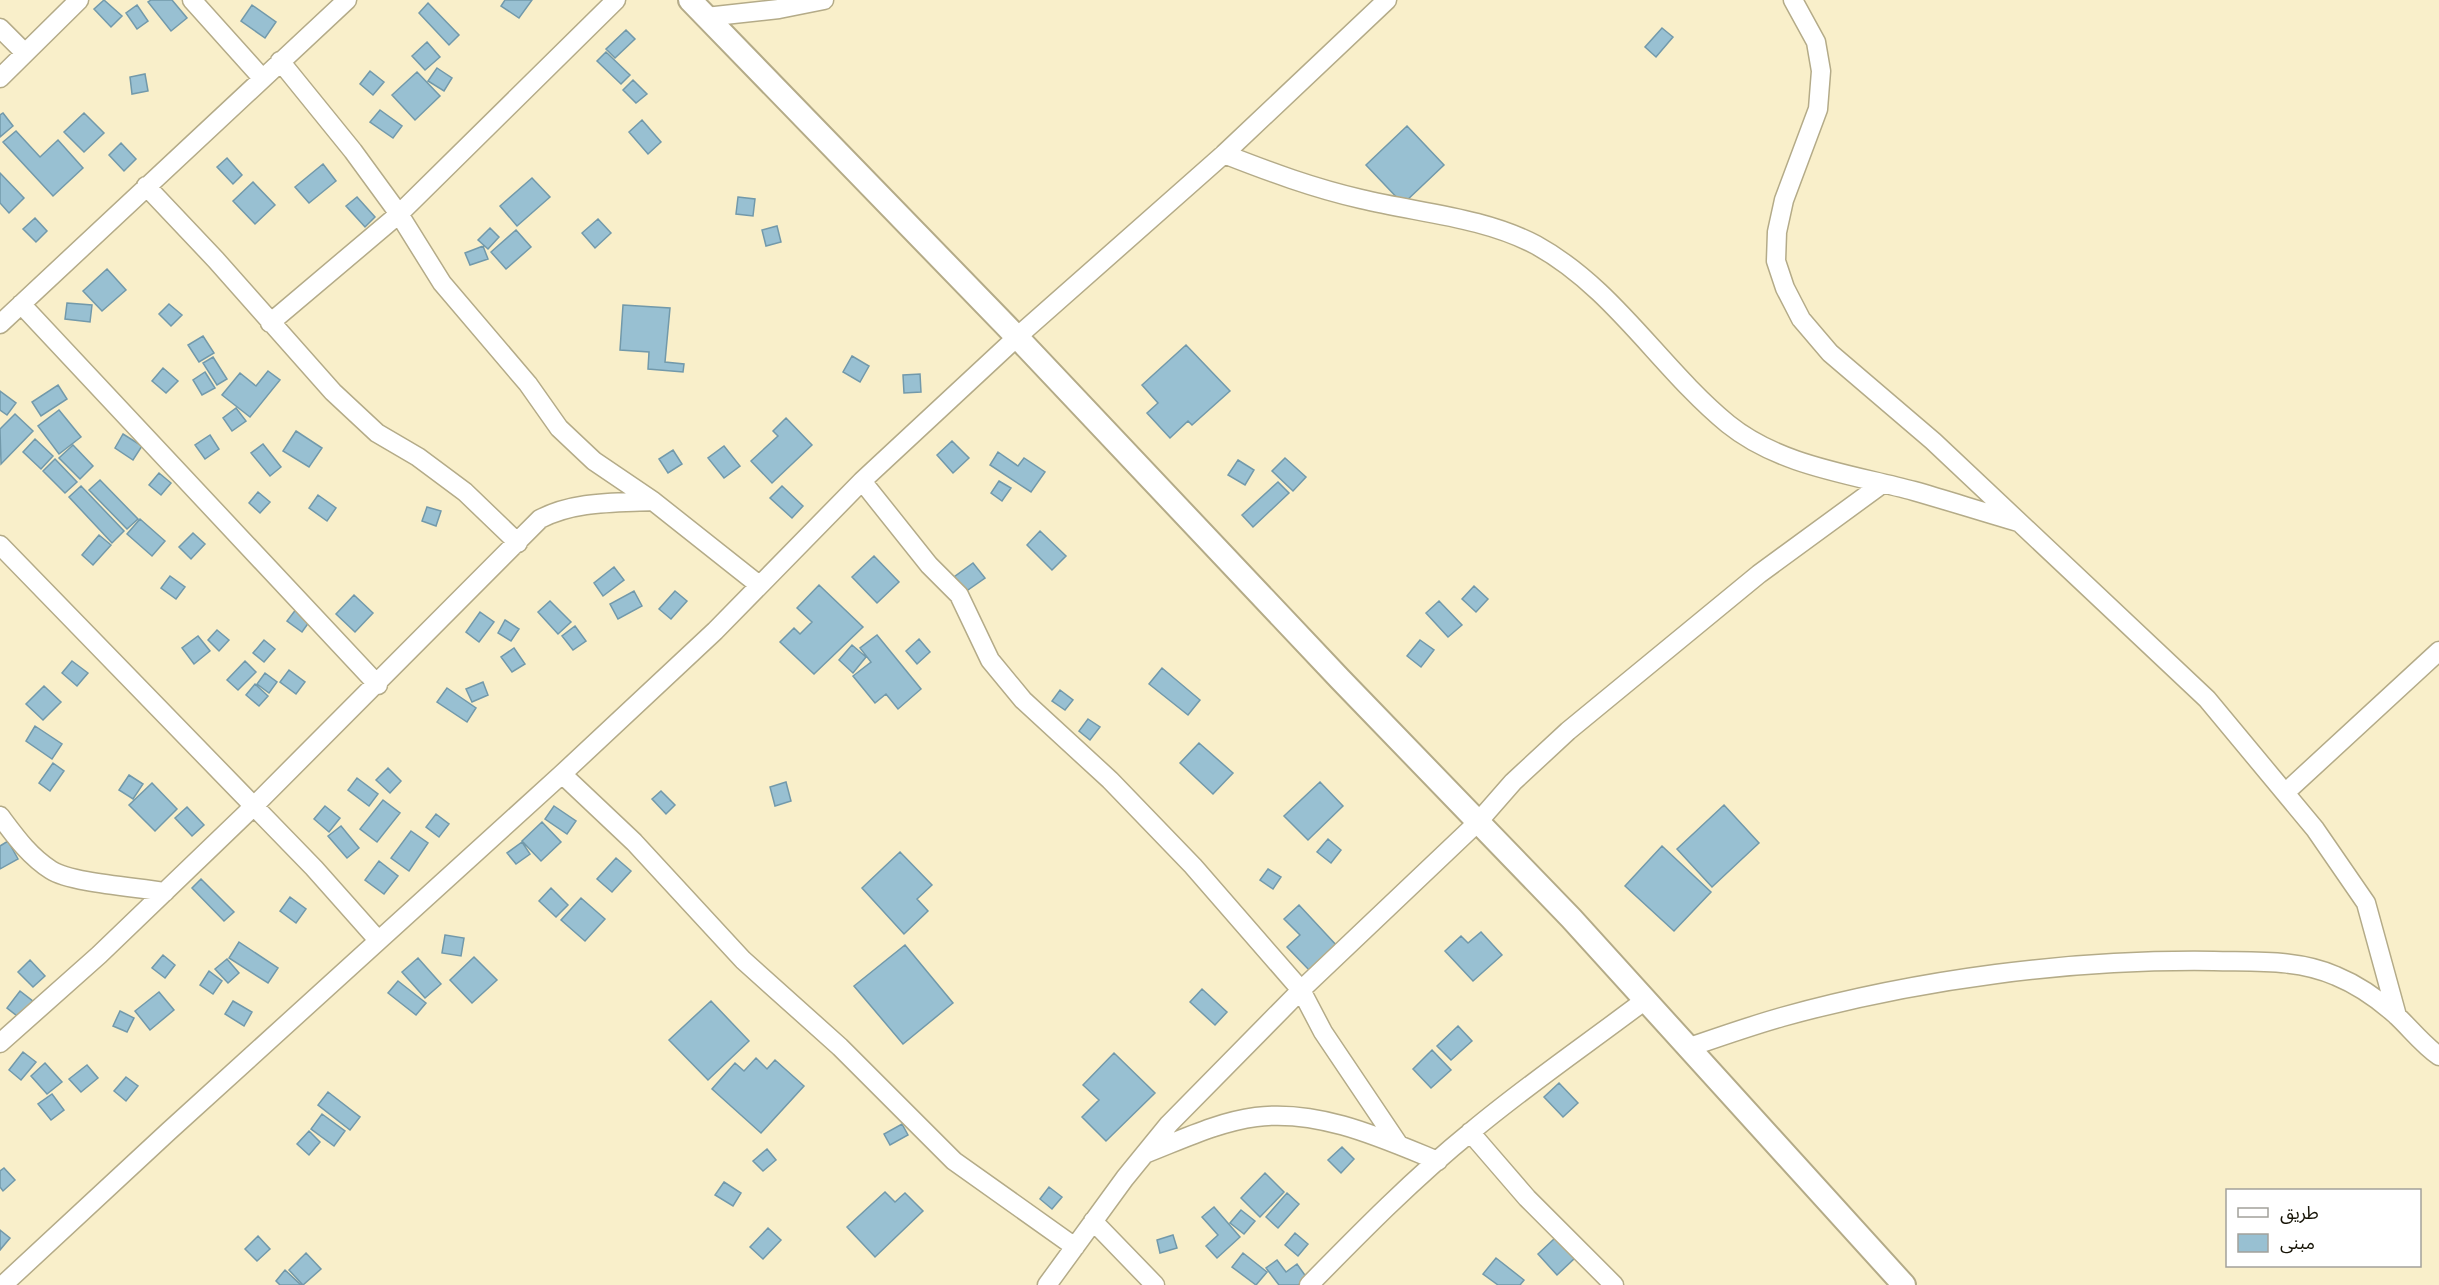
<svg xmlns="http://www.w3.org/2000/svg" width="2439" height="1285" font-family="Georgia,'Noto Sans Arabic',serif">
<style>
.building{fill:#98c0d2;stroke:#7299aa;stroke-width:1.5}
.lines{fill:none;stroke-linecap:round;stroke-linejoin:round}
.minor-casing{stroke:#b4ab88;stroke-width:21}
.tertiary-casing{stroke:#b4ab88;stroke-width:26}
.minor{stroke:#fff;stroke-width:18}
.tertiary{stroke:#fff;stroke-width:22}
</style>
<rect width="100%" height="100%" fill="#f9efca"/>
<path class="building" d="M104,0L122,16L111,27L94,9Z
M151,0H172L187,18L171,31L148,2Z
M505,0H532L519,18L501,6Z
M428,3L459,35L449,45L419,13Z
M137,5L148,21L137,29L126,13Z
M252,5L276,22L265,38L241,21Z
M1662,28L1673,37L1656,57L1645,47Z
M626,30L635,39L615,58L606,49Z
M427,42L440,57L425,70L412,56Z
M606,52L630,75L621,84L597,61Z
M437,68L452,78L444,91L428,81Z
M370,71L384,82L373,95L360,84Z
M417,72L440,96L415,120L392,95Z
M145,74L148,91L132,94L130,77Z
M633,80L647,94L636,103L623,90Z
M380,110L402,126L393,138L370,122Z
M3,113L13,126L0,137V115Z
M84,113L104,133L84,152L64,132Z
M642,120L661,142L648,154L629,132Z
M1407,126L1444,165L1403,204L1366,165Z
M16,131L40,157L58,140L83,168L53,196L3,142Z
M121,143L136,159L124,171L109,155Z
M227,158L242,175L233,184L217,167Z
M323,164L336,181L309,203L295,187Z
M0,173L24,198L9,213L0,203Z
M532,178L550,197L517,226L500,206Z
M253,182L275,205L255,224L233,201Z
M357,197L375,217L365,227L346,206Z
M738,197L755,199L753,216L736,214Z
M35,218L47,231L36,242L23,229Z
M598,219L611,233L595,248L582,233Z
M777,226L781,242L766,246L762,230Z
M490,228L499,237L488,249L478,240Z
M516,230L531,247L506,269L491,252Z
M483,246L488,259L470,265L465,253Z
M107,269L126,290L102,311L83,291Z
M67,303L92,305L90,322L65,319Z
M169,304L182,315L171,326L159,314Z
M623,305L670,308L665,362L684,364L683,372L648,369L649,352L620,350Z
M203,336L214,353L199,362L188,345Z
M1186,345L1230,391L1192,425L1188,421L1170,438L1147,413L1158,403L1142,385Z
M852,356L869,366L860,382L843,372Z
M213,357L227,379L217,385L203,363Z
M163,368L178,381L166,393L152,381Z
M268,371L280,380L250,417L222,395L240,373L256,386Z
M205,372L215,388L202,395L193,380Z
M920,374L921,392L904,393L903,375Z
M58,385L67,399L41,416L32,402Z
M0,391L16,403L7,415L0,410Z
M236,408L246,421L232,431L223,418Z
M59,410L81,437L59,454L38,426Z
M15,414L33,431L1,464L0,429Z
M786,418L812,445L772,483L751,461L778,436L773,431Z
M296,431L322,448L309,467L283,451Z
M123,434L142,446L133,460L115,448Z
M210,435L219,449L205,459L195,445Z
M35,439L53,456L41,469L23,452Z
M952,441L969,458L953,473L937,455Z
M263,444L281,467L270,476L251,453Z
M73,445L93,466L80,479L59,458Z
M724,446L740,466L724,478L708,458Z
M673,450L682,464L668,473L659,459Z
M998,452L1018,466L1024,458L1045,472L1031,492L990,465Z
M1285,458L1306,477L1293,491L1272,471Z
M55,459L77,482L65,493L43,471Z
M1238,460L1254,470L1245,485L1228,475Z
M159,473L171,483L161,495L149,485Z
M100,480L138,519L127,529L89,490Z
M999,481L1011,488L1002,501L991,493Z
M1278,482L1289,493L1253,527L1242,515Z
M81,486L124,531L112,543L69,497Z
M782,486L803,506L792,518L770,498Z
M258,492L270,502L260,513L249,503Z
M318,495L336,508L327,521L309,508Z
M427,507L441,511L436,526L422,521Z
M140,519L165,541L152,556L127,534Z
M1040,531L1066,556L1052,570L1027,545Z
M193,533L205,544L191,559L179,547Z
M99,535L111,545L93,565L82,555Z
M874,556L899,582L877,603L852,577Z
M973,563L985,578L965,592L954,577Z
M614,567L624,580L603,596L594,583Z
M170,576L185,587L176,599L161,588Z
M819,585L863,627L814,674L780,642L794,628L800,634L812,622L797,608Z
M1474,586L1488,599L1476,612L1462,599Z
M634,591L642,606L618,619L610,604Z
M675,591L687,601L671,619L659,609Z
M354,595L373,613L355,632L336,614Z
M550,601L571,622L558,634L538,612Z
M1439,601L1462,625L1448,637L1426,613Z
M297,608L312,618L302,632L287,621Z
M480,612L494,622L479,642L466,632Z
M505,620L519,629L511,641L498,633Z
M575,626L586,641L573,650L562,636Z
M217,630L229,640L219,651L208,640Z
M877,635L921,689L898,709L886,694L875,703L853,676L871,662L860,648Z
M198,636L210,651L194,664L182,648Z
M919,639L930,652L917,664L906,651Z
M264,640L275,649L264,662L253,653Z
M1420,640L1434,650L1421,667L1407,656Z
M852,645L866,657L853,673L839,660Z
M514,648L525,664L512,672L501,657Z
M72,661L88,673L77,686L62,673Z
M245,661L256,672L238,690L227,680Z
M1162,668L1200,700L1188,715L1149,684Z
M289,670L305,682L296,694L280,682Z
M265,673L277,682L269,693L257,684Z
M483,682L488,695L472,702L466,689Z
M255,684L268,696L259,706L246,695Z
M44,686L61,702L43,720L26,704Z
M447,688L476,708L467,722L437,702Z
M1060,690L1073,700L1065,710L1052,701Z
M1088,719L1100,727L1090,740L1079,731Z
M35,726L62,744L52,759L26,741Z
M1199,743L1233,773L1213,794L1180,763Z
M53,763L64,771L50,791L39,783Z
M388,768L401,781L390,793L376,780Z
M129,775L143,784L133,799L119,790Z
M357,778L378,794L369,806L348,790Z
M786,782L791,801L775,806L770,787Z
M1320,782L1343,806L1308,840L1284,816Z
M152,783L177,809L155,831L129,805Z
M661,791L675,805L666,814L652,799Z
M383,800L400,813L377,842L360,829Z
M1724,805L1759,843L1712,887L1677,849Z
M325,806L340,818L329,832L314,819Z
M554,806L576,821L567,834L545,819Z
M187,807L204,825L192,836L175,818Z
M436,814L449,824L439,837L426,827Z
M542,822L561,842L541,861L522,841Z
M341,826L359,848L347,858L328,836Z
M411,831L428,843L409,871L391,858Z
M1328,839L1341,850L1331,863L1317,852Z
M8,841L18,859L0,869V846Z
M522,842L530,854L516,864L507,853Z
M1662,846L1711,892L1674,931L1625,886Z
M900,852L932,885L917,899L928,911L904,934L862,888Z
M616,858L631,871L612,892L597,879Z
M379,861L398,876L384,894L365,880Z
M1268,869L1281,877L1273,889L1260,880Z
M201,879L234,912L224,921L192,888Z
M551,888L568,905L556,917L539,901Z
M290,897L306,909L296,923L280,911Z
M581,898L605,919L585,941L561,920Z
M1299,905L1338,947L1311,972L1287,947L1300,935L1284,919Z
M1481,932L1502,955L1473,981L1445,951L1461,936L1468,943Z
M445,935L464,938L461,956L442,953Z
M239,942L278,968L268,983L229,958Z
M905,945L953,1003L903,1044L854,986Z
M163,955L175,965L165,978L152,968Z
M474,957L497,980L472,1003L450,980Z
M418,958L441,984L425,998L402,972Z
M227,959L239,973L228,983L215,969Z
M30,960L45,976L33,987L18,972Z
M209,971L222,981L213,994L200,985Z
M398,981L426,1003L416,1015L388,993Z
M1202,989L1227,1012L1215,1025L1190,1002Z
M20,991L34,1002L21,1019L7,1008Z
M159,992L174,1010L150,1030L135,1011Z
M233,1001L252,1012L244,1026L225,1014Z
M711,1001L749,1041L708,1080L669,1040Z
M120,1011L134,1018L127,1032L113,1026Z
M1458,1026L1472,1041L1451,1060L1437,1046Z
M1432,1050L1451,1070L1431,1088L1413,1069Z
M23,1052L36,1062L21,1080L9,1070Z
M1114,1053L1155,1093L1106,1141L1082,1117L1099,1100L1083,1085Z
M756,1058L767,1069L775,1060L804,1086L761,1133L712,1089L735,1063L744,1071Z
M45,1063L62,1082L47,1094L31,1076Z
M87,1065L98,1078L81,1092L69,1079Z
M126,1077L138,1086L126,1101L114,1091Z
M1559,1083L1578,1103L1563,1117L1544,1097Z
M328,1092L360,1117L350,1130L318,1105Z
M52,1094L64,1110L51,1120L38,1104Z
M322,1114L345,1131L334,1146L311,1129Z
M902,1124L908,1135L890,1145L884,1134Z
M309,1131L320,1142L309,1155L297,1144Z
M1342,1147L1354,1159L1341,1173L1328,1160Z
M767,1149L776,1160L763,1171L753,1161Z
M4,1168L15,1180L3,1191L0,1187V1171Z
M1265,1173L1284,1192L1260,1217L1241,1198Z
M724,1182L741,1193L733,1206L715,1195Z
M1049,1187L1062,1197L1052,1209L1040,1199Z
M885,1192L895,1202L905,1193L923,1211L875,1257L847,1227Z
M1287,1193L1299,1204L1278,1228L1266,1217Z
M1214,1207L1240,1237L1217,1258L1206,1246L1218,1235L1202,1217Z
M1241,1210L1255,1221L1244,1234L1230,1223Z
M768,1228L781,1240L763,1259L750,1247Z
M0,1230L10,1238L0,1250Z
M1295,1233L1308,1244L1298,1256L1285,1245Z
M1173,1235L1177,1248L1160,1253L1157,1240Z
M258,1236L270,1249L257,1261L245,1249Z
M1555,1238L1575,1258L1557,1275L1538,1254Z
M306,1253L321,1269L303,1285L289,1270Z
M1243,1253L1267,1272L1256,1285L1232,1267Z
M1496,1258L1524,1280L1520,1285H1498L1483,1274Z
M1277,1260L1286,1272L1297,1264L1307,1278L1298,1285H1279L1266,1268Z
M285,1270L301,1285H280L276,1281Z"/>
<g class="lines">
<defs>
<path id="minor" d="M192,0L262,78
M1793,0L1816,42L1821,71L1818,109L1784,200L1777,232L1776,261L1785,288L1801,319L1830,353L1933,441L2207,699L2315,829L2366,903L2397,1016
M706,17L779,9L824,0
M0,28L25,53
M280,61L353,151L399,214L442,283L528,384L559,428L594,461L653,501L759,585
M0,78L79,0
M1224,154C1270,172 1313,188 1361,199C1419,213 1483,217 1536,245C1614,288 1660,368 1728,424C1780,466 1851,474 1914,491C1949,501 1983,512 2018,522
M146,186L216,260L333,392L377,433L418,457L465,492L518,543
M21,304L378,685
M270,323L399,214L616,0
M0,324L347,0
M862,481L929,565L959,595L990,660L1023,700L1110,780L1193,866L1301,990L1323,1032L1399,1145
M0,545L314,868L378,940
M562,774L634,842L743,960L840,1047L954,1161L1075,1247
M2286,792L2439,651
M0,816C15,836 29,856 51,870C71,883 137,887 165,892
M0,1043L99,955L254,806L540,519C575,501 614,503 653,501
M1687,1048C1719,1037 1750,1026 1782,1017C1919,979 2072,959 2214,961C2255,962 2298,959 2336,976C2358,985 2378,999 2396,1015C2411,1029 2422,1044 2439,1056
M1470,1132L1527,1198L1614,1285
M1147,1153C1183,1139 1218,1122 1256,1117C1319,1109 1382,1138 1438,1161
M1093,1221L1155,1285
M3,1285L169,1131L562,774L715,631L862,481L1017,337L1224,154L1387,0
M1047,1285L1125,1178L1169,1124L1301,990L1478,822L1513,782L1568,731L1759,574L1882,484
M1309,1285C1361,1232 1414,1178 1472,1131C1527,1085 1587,1044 1644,1001"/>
<path id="tertiary" d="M690,0L1017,337L1340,679L1571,918L1904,1285"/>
</defs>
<use href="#minor" class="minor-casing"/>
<use href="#tertiary" class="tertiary-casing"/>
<use href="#minor" class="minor"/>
<use href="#tertiary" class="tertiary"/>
</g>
<rect x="2226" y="1189" width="195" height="78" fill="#ffffff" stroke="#a2a19b" stroke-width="1.5"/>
<rect x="2238" y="1208" width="30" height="9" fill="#ffffff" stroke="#a2a19b" stroke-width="1.5"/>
<text x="2280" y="1219" font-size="18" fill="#161306">طريق</text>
<rect x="2238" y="1234" width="30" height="18" fill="#98c0d2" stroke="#a2a19b" stroke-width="1.5"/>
<text x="2280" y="1249" font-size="18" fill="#161306">مبنى</text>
</svg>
